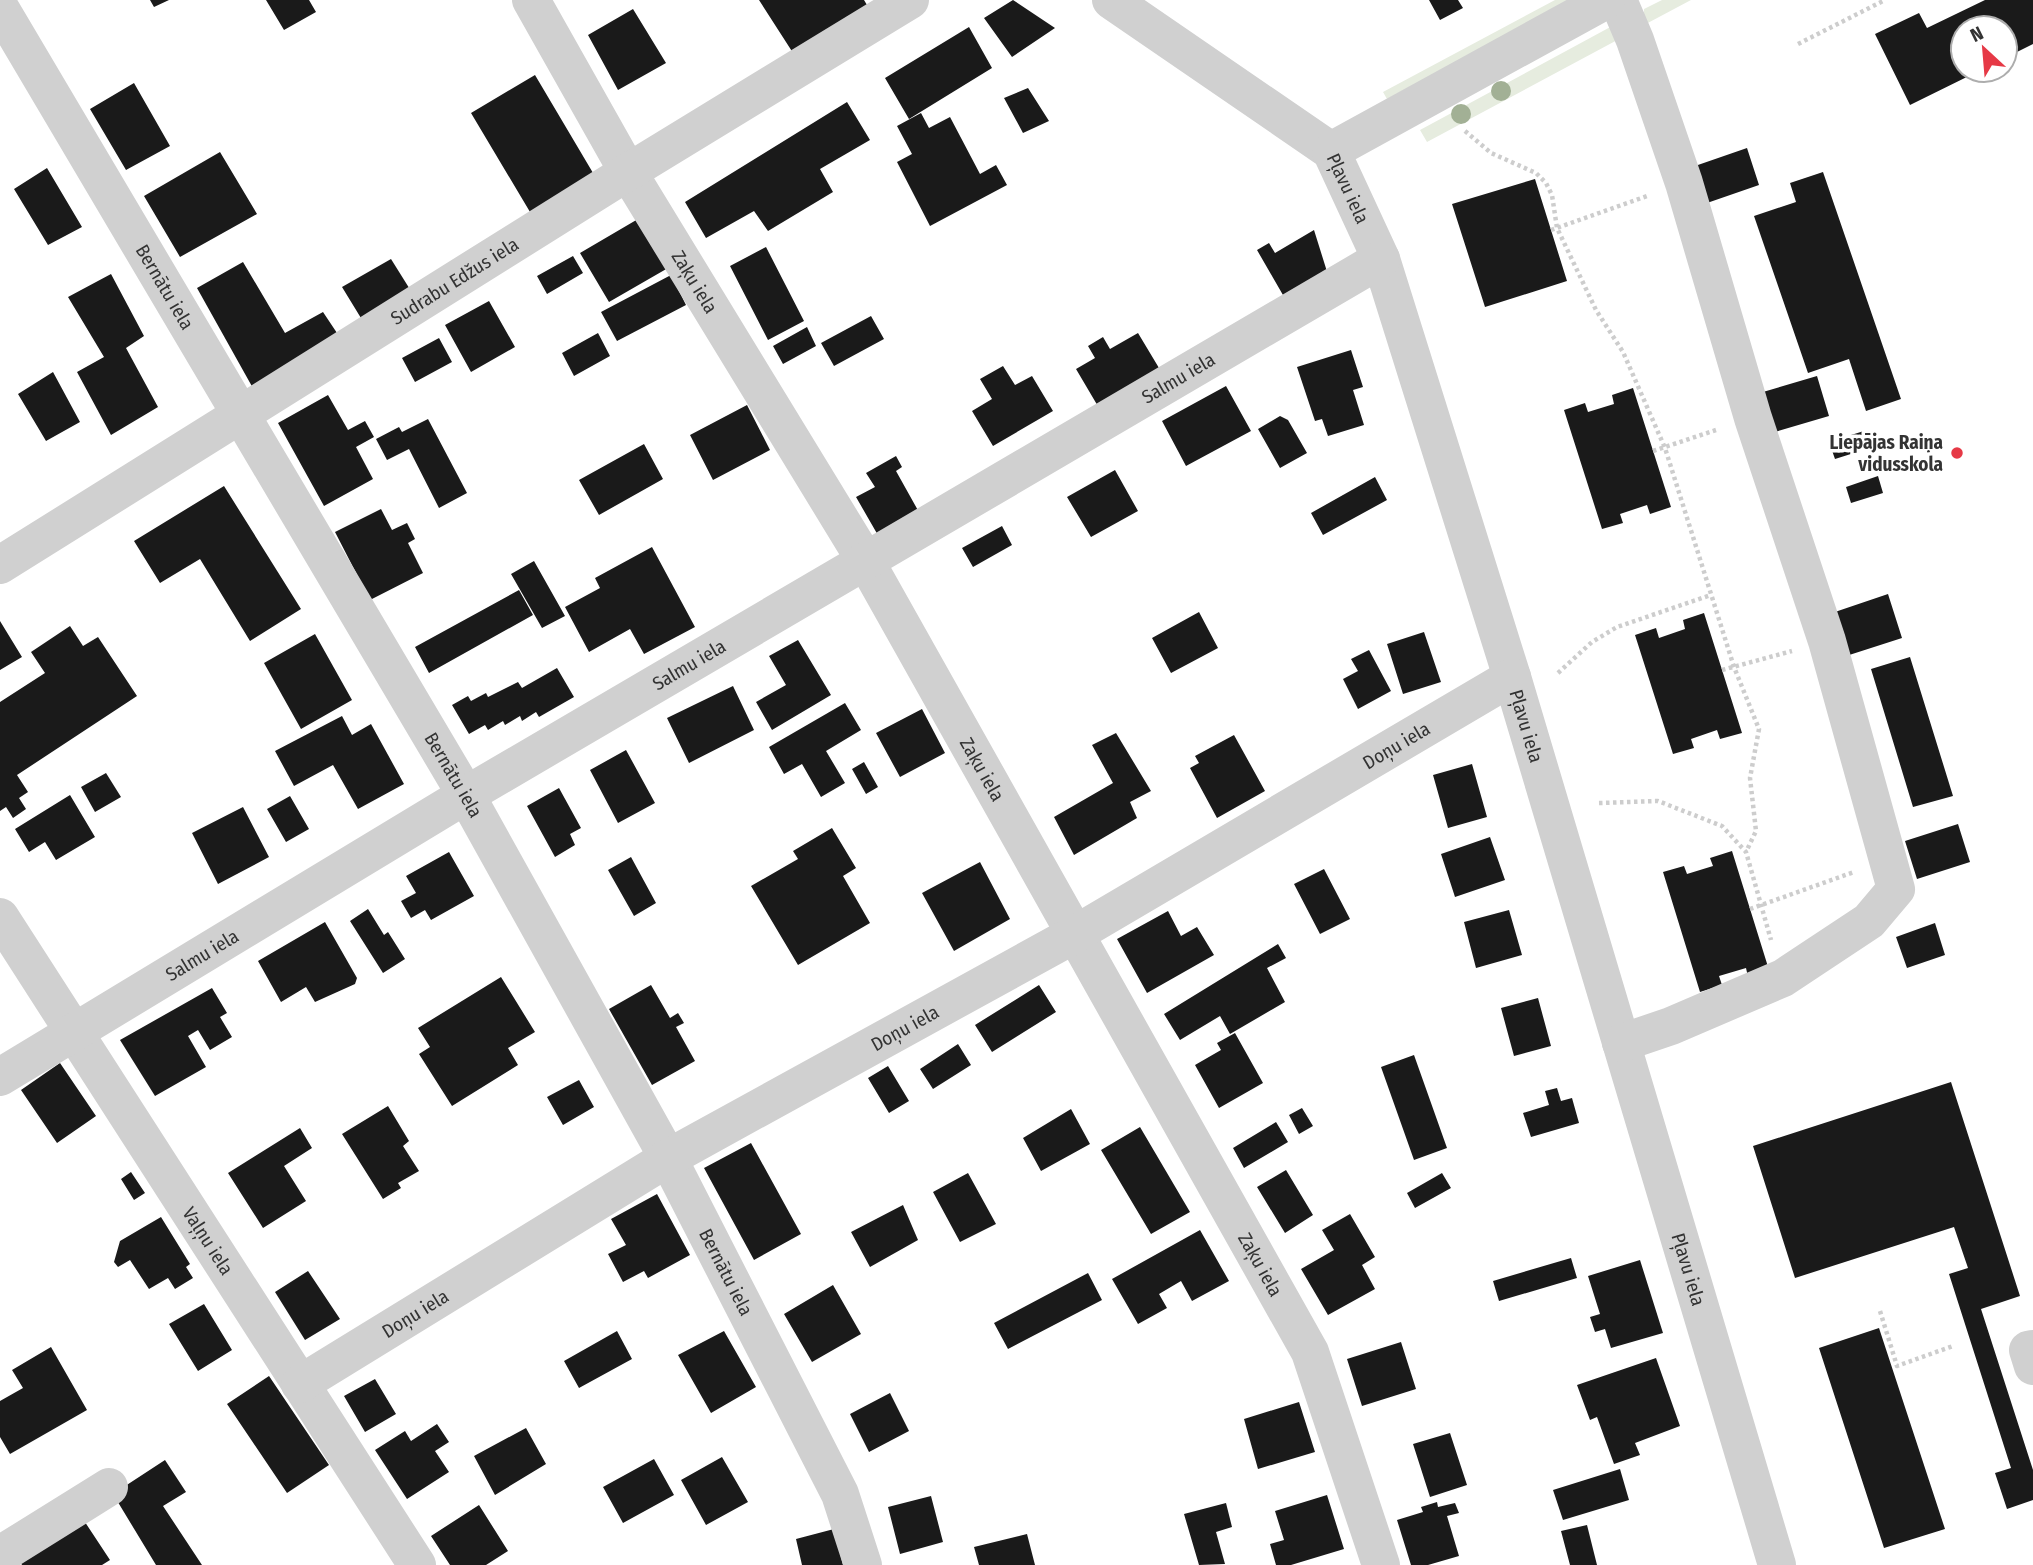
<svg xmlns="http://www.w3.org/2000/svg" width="2033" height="1565" font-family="'Fira Sans Condensed',sans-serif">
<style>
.green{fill:#e6ecdf}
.building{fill:#1a1a1a}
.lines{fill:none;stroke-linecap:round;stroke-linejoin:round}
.path{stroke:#cdcdcd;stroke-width:4.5;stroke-dasharray:3.5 3.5;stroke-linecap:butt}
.minor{stroke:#d0d0d0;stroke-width:38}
.tree{fill:#a2b095}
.poi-dot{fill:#e63946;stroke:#fff;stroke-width:2.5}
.labels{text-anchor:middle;stroke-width:7;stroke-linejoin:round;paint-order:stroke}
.street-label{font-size:19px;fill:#333;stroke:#fff}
.poi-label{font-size:19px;font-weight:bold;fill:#333;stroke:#fff;text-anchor:end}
</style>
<rect width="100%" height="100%" fill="#fff"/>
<path class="green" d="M1555,0H1572L1387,99L1383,92Z
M1662,0H1691L1644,25V9Z
M1614,25L1621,38L1427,142L1420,130Z"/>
<path class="building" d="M150,0H169L154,7Z
M266,0H309L316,12L284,30Z
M759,0H864L870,10L795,56Z
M1013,0L1055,28L1012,57L984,18Z
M1429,0H1458L1463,8L1440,20Z
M1985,0H2033V44L2005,58V28H1963V70H1981L1910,105L1875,34L1919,13L1927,28Z
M633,9L666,63L618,90L588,35Z
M969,27L992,68L909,119L885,78Z
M535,75L596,178L533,217L471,113Z
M134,83L170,146L126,170L90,109Z
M1028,88L1049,121L1023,133L1004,98Z
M847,102L870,140L820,169L833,192L768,231L754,211L706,238L685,202Z
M921,113L929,128L950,117L980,174L996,165L1007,185L930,226L897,162L912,154L897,126Z
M1747,148L1759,185L1707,203L1695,166Z
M220,152L257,214L180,257L144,196Z
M47,168L82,227L48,245L14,189Z
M1823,172L1901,399L1866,411L1849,359L1808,373L1754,216L1796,202L1790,183Z
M1535,179L1567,281L1485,307L1452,204Z
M638,219L668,268L609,302L580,253Z
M1314,230L1329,278L1287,302L1257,250L1269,243L1275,253Z
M766,247L804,321L768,340L730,266Z
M573,256L583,273L547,294L537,276Z
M391,259L411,291L364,323L342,287Z
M243,262L285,333L323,312L339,336L254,390L197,288Z
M111,274L144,336L126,348L158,407L111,435L77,372L104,357L68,297Z
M671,275L686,305L617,341L601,312Z
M489,301L515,347L471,372L445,325Z
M871,316L884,339L834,366L821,343Z
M807,327L816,346L783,364L773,346Z
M598,333L610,356L574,376L562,353Z
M1138,333L1162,373L1099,408L1076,369L1095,358L1088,346L1103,337L1110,349Z
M439,338L452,362L415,382L402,358Z
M1351,350L1363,387L1353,390L1364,425L1328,436L1322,419L1315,421L1297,367Z
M1003,366L1015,385L1032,376L1053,411L993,446L972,411L992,399L980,379Z
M53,372L80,422L46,441L18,394Z
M1817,376L1829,416L1775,432L1763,392Z
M1226,386L1251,431L1186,466L1162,421Z
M1633,388L1671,507L1650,514L1647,505L1620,514L1623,523L1602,529L1564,410L1585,403L1588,412L1614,404L1612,395Z
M328,395L348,430L365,421L374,437L356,447L373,479L324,506L278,423Z
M747,405L770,450L713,480L690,435Z
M1280,416L1288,420L1307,453L1280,468L1258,429Z
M428,419L467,493L439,508L409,449L387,460L376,439L399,427L402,432Z
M1867,430L1873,447L1835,459L1829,442Z
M644,444L663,479L599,515L579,480Z
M896,456L902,467L896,471L920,514L879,537L856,497L875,487L866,473Z
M1115,470L1138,511L1091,537L1067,497Z
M1878,476L1883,493L1851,503L1846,487Z
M1375,477L1387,500L1323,535L1311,513Z
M224,486L301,609L250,641L200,559L160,583L134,541Z
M381,509L392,530L407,523L415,539L408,543L423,573L370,600L335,532Z
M1002,526L1012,545L973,567L962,548Z
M652,547L695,627L644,654L630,629L589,652L565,607L600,588L595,578Z
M534,561L565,616L542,628L511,574Z
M519,590L533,615L429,673L415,647Z
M1888,594L1902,638L1843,657L1829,614Z
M1199,612L1218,648L1171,673L1152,638Z
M1704,613L1742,733L1720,739L1717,730L1691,739L1694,748L1673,754L1635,635L1656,628L1659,638L1685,629L1683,620Z
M0,621L22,657L0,670Z
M70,626L83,646L98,637L137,696L17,775L28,792L19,798L26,809L13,818L6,807L0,811V702L45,673L31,652Z
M1424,632L1441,682L1403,694L1387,644Z
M315,634L352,700L301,729L264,663Z
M798,640L831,695L772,730L756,702L786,685L769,656Z
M1369,650L1391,691L1358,709L1343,679L1358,671L1351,659Z
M1910,657L1953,796L1913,807L1871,669Z
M557,668L574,697L539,717L536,712L522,721L520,716L505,725L503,721L488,730L485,725L469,734L452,705L468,696L471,701L486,693L488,697L518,682L522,688Z
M733,686L754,730L689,763L667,718Z
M845,703L861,730L826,751L845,783L821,797L802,764L784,774L769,747Z
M922,709L945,753L900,777L876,733Z
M342,716L352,735L371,724L404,784L358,809L333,765L294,786L275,751Z
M1116,733L1151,791L1130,802L1137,818L1074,855L1054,817L1113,783L1092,745Z
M1234,735L1265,791L1217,818L1190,768L1199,763L1195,756Z
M626,750L655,803L618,823L590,770Z
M864,762L878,787L866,794L852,769Z
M1472,764L1487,817L1448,828L1433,775Z
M106,773L121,797L95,812L81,787Z
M559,788L581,828L570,834L575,845L555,857L527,806Z
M70,795L95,837L56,860L45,842L29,852L15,829Z
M290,796L309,829L286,842L267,809Z
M243,807L269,857L218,884L192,833Z
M1958,824L1970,862L1917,879L1905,841Z
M832,828L856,868L843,876L870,923L798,965L751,886L798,859L793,851Z
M1490,837L1505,880L1455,897L1441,854Z
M1732,851L1769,970L1748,977L1746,968L1719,976L1722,985L1700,992L1663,872L1684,866L1687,874L1713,866L1710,858Z
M449,852L474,896L431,920L425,910L411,918L401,901L416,893L406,876Z
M631,857L656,903L634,916L608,870Z
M980,862L1010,919L954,951L922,893Z
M1324,869L1350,919L1320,934L1294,884Z
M368,909L384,935L388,932L405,959L383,973L350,921Z
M1509,910L1522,955L1476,968L1464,922Z
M1168,911L1181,936L1197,927L1214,955L1147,993L1117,939Z
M325,922L357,978L355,984L315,1002L306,987L281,1002L258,961Z
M1935,923L1945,955L1907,968L1896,937Z
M1278,944L1286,958L1267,968L1285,1002L1230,1034L1220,1016L1180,1040L1164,1014Z
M501,977L535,1032L508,1048L518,1065L452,1106L419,1054L430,1047L418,1028Z
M651,985L670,1018L678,1013L684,1023L676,1027L695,1061L652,1085L609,1009Z
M1039,985L1056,1012L992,1052L975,1025Z
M212,988L227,1013L220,1017L232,1037L210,1050L198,1030L188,1036L206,1067L155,1096L120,1040Z
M1538,998L1551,1046L1514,1056L1501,1008Z
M1235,1033L1263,1083L1219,1108L1195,1065L1221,1050L1217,1043Z
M958,1044L971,1065L933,1089L920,1069Z
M1414,1055L1447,1148L1414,1160L1381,1067Z
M60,1063L96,1116L57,1143L21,1090Z
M888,1066L909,1101L889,1113L868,1078Z
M579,1080L594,1107L563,1125L547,1097Z
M1951,1082L2020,1296L1981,1309L2033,1470V1500L2007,1509L1995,1473L2011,1468L1949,1274L1968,1268L1954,1227L1795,1278L1753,1146Z
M1557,1088L1561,1101L1572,1098L1579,1123L1531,1137L1523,1113L1549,1105L1545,1091Z
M388,1106L409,1141L403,1146L419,1171L398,1183L401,1188L383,1199L342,1134Z
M1302,1108L1313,1126L1299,1134L1289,1115Z
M1071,1109L1090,1144L1041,1171L1023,1138Z
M1276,1122L1288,1142L1244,1168L1233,1148Z
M1140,1127L1190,1212L1151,1234L1101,1150Z
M300,1128L312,1148L284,1166L306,1201L263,1228L228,1173Z
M751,1143L801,1234L754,1260L704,1168Z
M1286,1170L1313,1215L1285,1233L1257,1187Z
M131,1172L145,1193L134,1200L121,1179Z
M968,1173L996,1224L960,1242L933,1192Z
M1442,1173L1451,1188L1415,1208L1407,1193Z
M657,1194L690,1255L648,1278L644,1271L623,1282L608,1254L626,1245L611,1219Z
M903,1205L918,1240L870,1267L851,1232Z
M1350,1214L1375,1257L1362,1265L1375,1289L1328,1315L1301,1269L1334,1250L1322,1230Z
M161,1217L190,1264L186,1267L193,1278L175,1289L168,1278L149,1289L130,1260L118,1267L114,1262L120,1241Z
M1200,1230L1229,1281L1192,1301L1181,1281L1159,1294L1167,1308L1138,1324L1112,1279Z
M1571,1258L1577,1278L1499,1301L1493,1281Z
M1640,1260L1663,1333L1611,1348L1605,1329L1595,1332L1590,1317L1600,1314L1588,1276Z
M308,1271L340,1319L305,1340L275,1292Z
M1088,1273L1102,1300L1008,1349L994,1323Z
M833,1285L861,1334L812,1362L784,1314Z
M204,1304L232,1350L198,1371L169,1324Z
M1879,1328L1945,1529L1884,1548L1819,1348Z
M617,1331L632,1359L579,1388L564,1361Z
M724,1331L756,1387L711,1413L678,1355Z
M1401,1342L1416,1389L1362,1406L1347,1359Z
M51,1347L87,1410L10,1454L0,1437V1401L23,1388L12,1370Z
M1656,1358L1680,1426L1635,1443L1640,1455L1614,1464L1597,1417L1590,1420L1577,1385Z
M269,1376L329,1465L287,1493L227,1404Z
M375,1379L396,1414L365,1432L344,1396Z
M890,1393L909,1431L869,1452L850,1414Z
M1299,1402L1315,1452L1258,1469L1244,1419Z
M437,1424L449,1442L435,1451L449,1472L407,1499L375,1450L405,1431L411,1441Z
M526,1428L546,1464L495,1495L474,1456Z
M1450,1433L1467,1485L1430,1497L1413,1444Z
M722,1457L748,1502L706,1525L681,1480Z
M654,1459L674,1495L623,1523L603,1487Z
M165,1460L186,1492L163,1506L202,1565H156L113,1494Z
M1620,1469L1629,1500L1563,1520L1553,1490Z
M1327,1495L1344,1549L1291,1565H1276L1270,1544L1284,1540L1275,1511Z
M931,1496L943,1542L900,1554L888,1507Z
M1437,1502L1438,1507L1455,1503L1459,1513L1447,1516L1459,1556L1428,1565H1411L1397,1520L1423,1512L1421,1507Z
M1226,1503L1232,1527L1216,1532L1225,1564L1199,1565L1184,1514Z
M479,1505L508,1551L486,1565H450L431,1536Z
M79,1513L110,1560L102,1565H22L16,1556Z
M1587,1525L1597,1565H1570L1561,1531Z
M834,1529L843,1565H802L796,1539Z
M1027,1534L1035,1565H979L974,1547Z"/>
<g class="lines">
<path class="path" d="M1798,44L1885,0
M1465,131L1491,153L1536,173L1546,183L1552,195L1557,228L1596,310L1623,352L1665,448L1734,667L1759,729L1750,778L1756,831L1746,852
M1551,230L1650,195
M1653,451L1716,430
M1722,670L1792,651
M1558,673L1592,642L1617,627L1711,595
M1599,803L1658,801L1722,826L1746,852L1771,940
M1750,909L1854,872
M1880,1311L1897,1366L1953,1346"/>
<g class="minor">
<path id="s1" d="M531,0L628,172L865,560L1310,1352L1381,1565"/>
<path id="s2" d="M1111,0L1331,151L1381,259L1512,677L1777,1565"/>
<path d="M1618,0L1635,40L1684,183L1753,418L1827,641L1896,889L1869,921L1783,978L1671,1026L1621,1043"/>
<path id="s3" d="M0,8L466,795L668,1158L840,1494L863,1565"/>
<path d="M1331,151L1606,0"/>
<path id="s4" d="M0,565L620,177L910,0"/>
<path id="s5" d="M0,917L417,1565"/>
<path id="s6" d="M0,1077L466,795L1381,259"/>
<path d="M2033,1349L2028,1350L2033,1366"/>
<path id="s7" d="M300,1384L668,1158L1077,933L1512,677"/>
<path d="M0,1555L109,1487"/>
</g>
</g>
<g class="tree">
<circle cx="1501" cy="91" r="10"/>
<circle cx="1461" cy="114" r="10"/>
</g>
<circle class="poi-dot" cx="1957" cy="453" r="7"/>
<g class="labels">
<g class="street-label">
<text dy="7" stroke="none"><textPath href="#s2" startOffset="308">Pļavu iela</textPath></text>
<text dy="7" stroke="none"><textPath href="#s4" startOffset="536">Sudrabu Edžus iela</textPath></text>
<text dy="7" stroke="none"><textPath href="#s1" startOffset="326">Zaķu iela</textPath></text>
<text dy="7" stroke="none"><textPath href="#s3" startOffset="324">Bernātu iela</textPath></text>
<text dy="7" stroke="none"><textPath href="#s6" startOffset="1370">Salmu iela</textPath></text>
<text dy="7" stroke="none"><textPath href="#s6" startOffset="803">Salmu iela</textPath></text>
<text dy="7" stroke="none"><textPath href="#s2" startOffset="875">Pļavu iela</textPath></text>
<text dy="7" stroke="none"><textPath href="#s7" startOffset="1269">Doņu iela</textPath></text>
<text dy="7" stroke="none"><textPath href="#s1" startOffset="892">Zaķu iela</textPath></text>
<text dy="7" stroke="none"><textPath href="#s3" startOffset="891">Bernātu iela</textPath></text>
<text dy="7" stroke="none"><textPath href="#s6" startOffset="236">Salmu iela</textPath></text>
<text dy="7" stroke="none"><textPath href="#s7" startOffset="702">Doņu iela</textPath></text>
<text dy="7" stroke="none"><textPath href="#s5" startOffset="385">Vaļņu iela</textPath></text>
<text dy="7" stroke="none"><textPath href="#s1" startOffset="1460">Zaķu iela</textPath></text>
<text dy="7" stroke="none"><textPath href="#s2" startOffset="1442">Pļavu iela</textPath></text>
<text dy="7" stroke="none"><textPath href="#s3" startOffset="1458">Bernātu iela</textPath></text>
<text dy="7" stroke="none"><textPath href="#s7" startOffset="135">Doņu iela</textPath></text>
</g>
<g class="poi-label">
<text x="1943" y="449">Liepājas Raiņa<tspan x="1943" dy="22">vidusskola</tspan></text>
</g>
</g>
<g transform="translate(1984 49) rotate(334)"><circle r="33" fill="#ffffff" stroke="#adadad" stroke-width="2"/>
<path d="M0-5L12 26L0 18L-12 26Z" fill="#e63946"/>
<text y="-10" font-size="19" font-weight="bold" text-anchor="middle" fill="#333333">N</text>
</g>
</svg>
